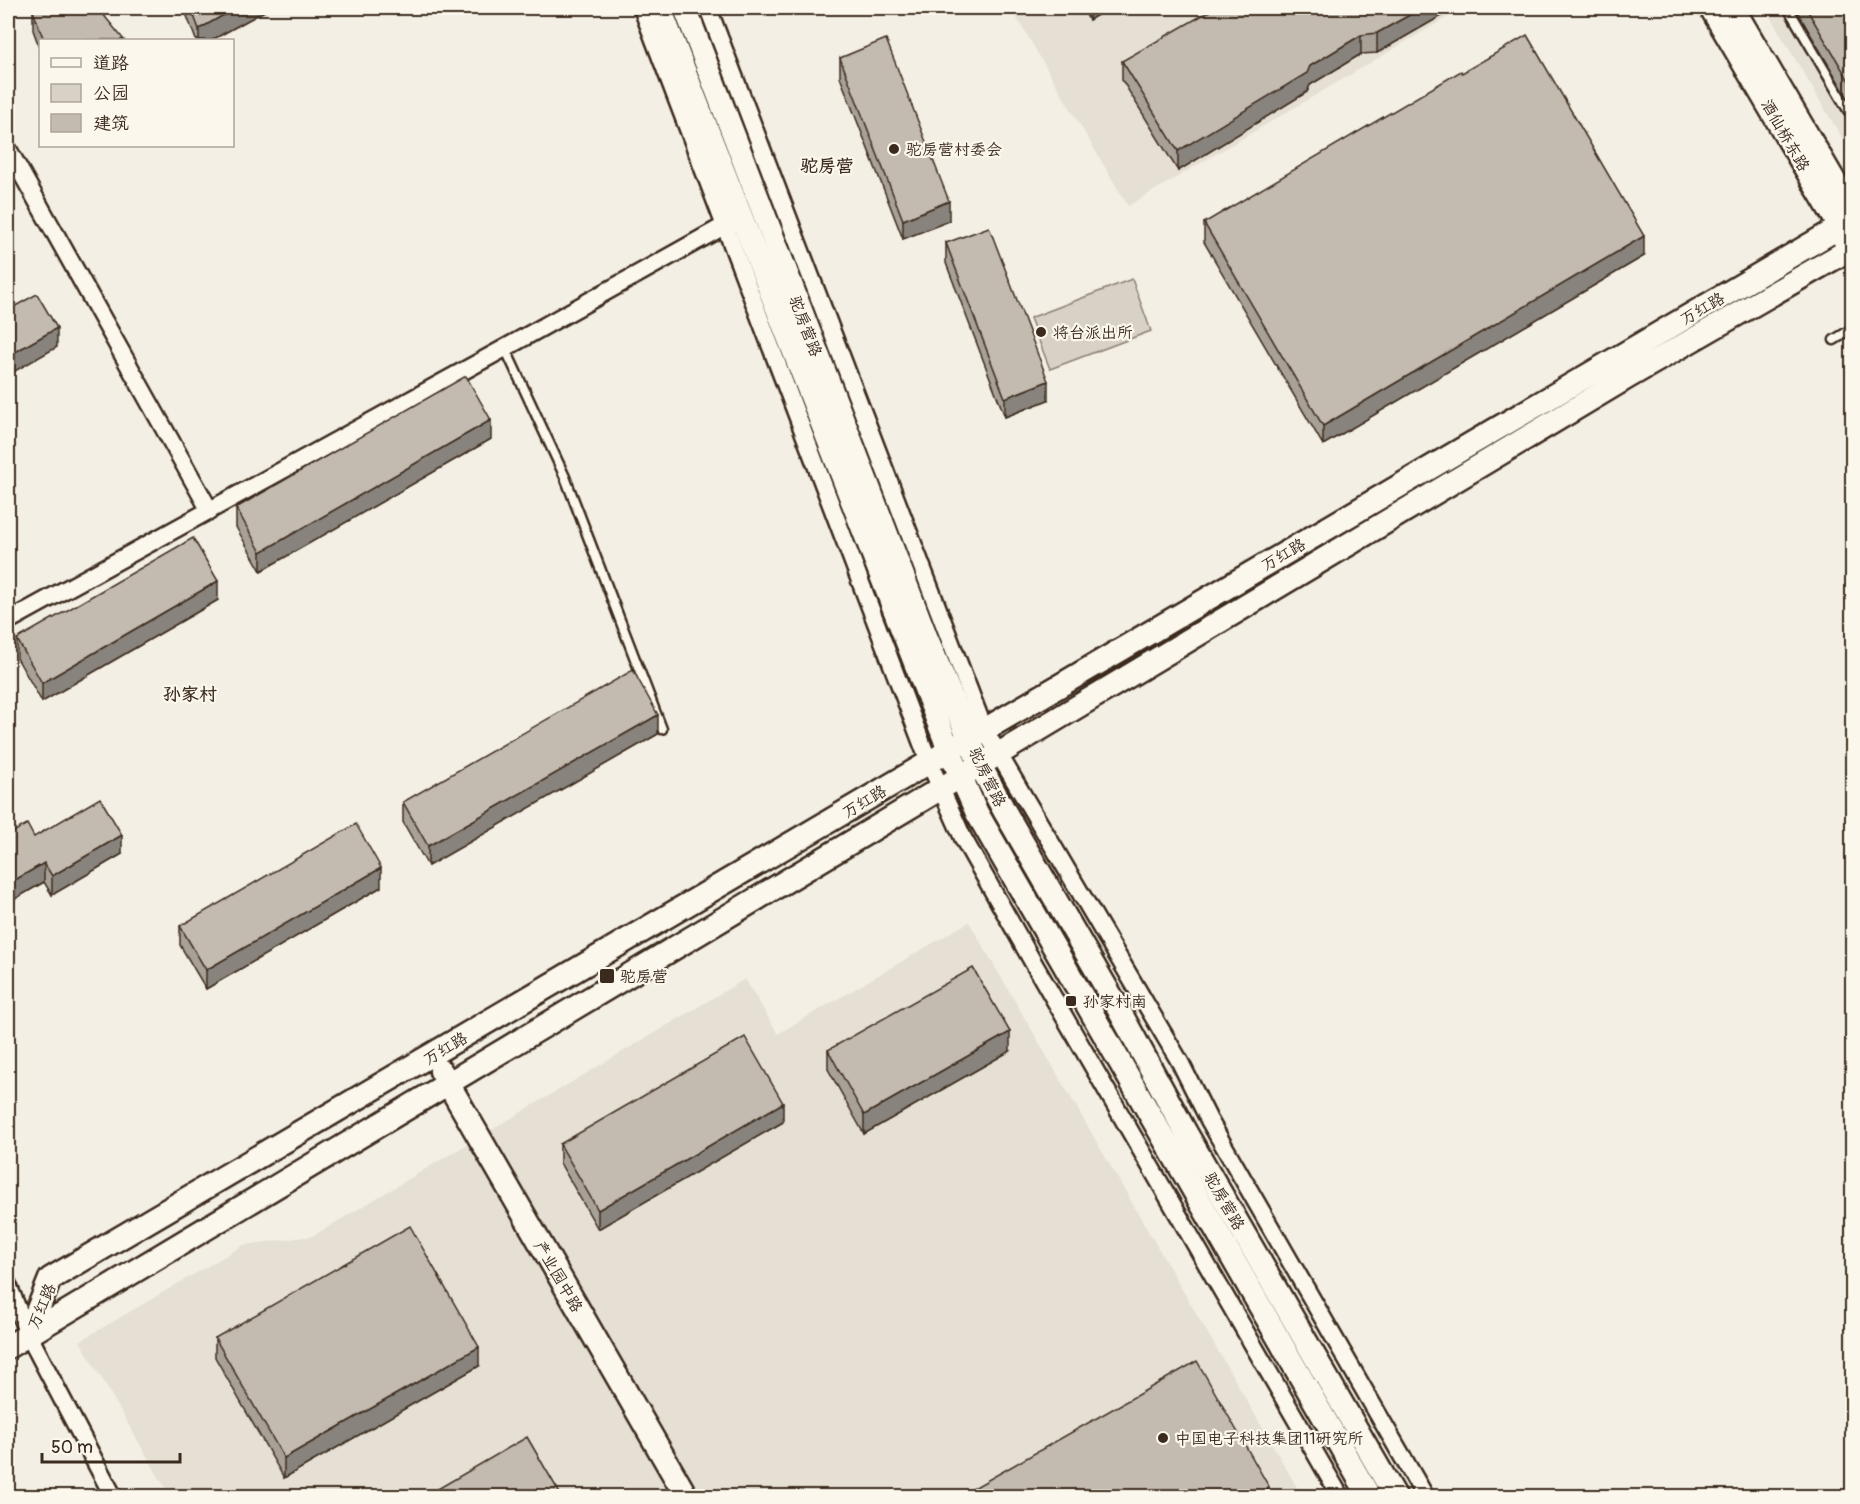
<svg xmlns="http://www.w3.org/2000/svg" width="1860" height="1504" font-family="Pangolin,'LXGW WenKai TC',sans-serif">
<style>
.built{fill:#e5dfd4}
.green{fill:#d8d1c6;stroke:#8a7e72;stroke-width:1.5}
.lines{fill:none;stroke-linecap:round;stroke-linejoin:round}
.lane-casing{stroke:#3b2a1e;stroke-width:13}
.street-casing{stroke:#3b2a1e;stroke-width:21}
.secondary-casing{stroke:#3b2a1e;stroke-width:27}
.lane{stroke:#fbf7ec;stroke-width:8}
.street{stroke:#fbf7ec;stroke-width:16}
.secondary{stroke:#fbf7ec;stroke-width:22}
.wall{fill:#a8a197;stroke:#3b2a1e;stroke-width:1.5}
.shaded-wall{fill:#88837b;stroke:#3b2a1e;stroke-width:1.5}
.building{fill:#c3bbb0;stroke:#3b2a1e;stroke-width:1.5}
.poi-dot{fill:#3b2a1e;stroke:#fbf7ec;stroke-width:2}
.labels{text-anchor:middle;stroke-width:4.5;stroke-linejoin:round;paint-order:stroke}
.street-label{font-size:16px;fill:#3b2a1e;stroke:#fbf7ec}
.poi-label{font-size:16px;fill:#3b2a1e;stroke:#fbf7ec;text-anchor:start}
.neighbourhood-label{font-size:18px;font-weight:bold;fill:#3b2a1e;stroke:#fbf7ec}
</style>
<rect width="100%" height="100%" fill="#f3efe4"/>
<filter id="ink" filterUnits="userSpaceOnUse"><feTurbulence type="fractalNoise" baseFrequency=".0167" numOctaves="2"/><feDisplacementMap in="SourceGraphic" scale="12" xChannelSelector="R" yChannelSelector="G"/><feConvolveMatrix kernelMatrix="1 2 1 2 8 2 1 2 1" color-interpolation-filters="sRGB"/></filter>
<g filter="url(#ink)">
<path class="built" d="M1011,8H1463L1128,206Z
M1765,8H1852V155Z
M969,922L1302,1496H170L80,1341L244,1245L313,1236L745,979L778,1034Z"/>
<path class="green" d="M1132,279L1151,331L1050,369L1030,318Z"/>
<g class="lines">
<defs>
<path id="lane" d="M1788,8L1852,117
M1834,340L1852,329
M505,348L565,477L662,729"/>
<path id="street" d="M642,8L929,762L963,838L1034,964L1340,1496
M708,8L984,729L1180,1062L1209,1120L1425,1496
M8,149L210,511
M8,621L505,348L733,221
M8,1285L28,1334L113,1496"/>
<path id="secondary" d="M660,8L949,750L977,813L1369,1496
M685,8L926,636L980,765L1005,812L1114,1001L1186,1133L1395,1496
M1711,8L1840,227L1845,241
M1733,8L1852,211
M441,1071L686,1496
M28,1334L50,1279L1852,220
M8,1347L1628,377L1852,248"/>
</defs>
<use href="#lane" class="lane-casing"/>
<use href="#street" class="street-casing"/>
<use href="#secondary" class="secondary-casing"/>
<use href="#lane" class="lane"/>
<use href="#street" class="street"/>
<use href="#secondary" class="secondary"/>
</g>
<path class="wall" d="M184,8H270L212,40H196Z
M1082,8H1109L1089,20Z
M1455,8L1377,53L1361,54L1310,85L1307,92L1178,171L1122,80V61Z
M1795,8H1852V105Z
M33,11L124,40H40V49L33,30Z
M840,58L949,221L903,239L840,77Z
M1204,223L1644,256L1323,445L1204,242Z
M946,243L1048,400L1005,417L946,263Z
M491,439L261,571L236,527V508Z
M218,600L42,702L17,658V639Z
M658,734L428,866L403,822V802Z
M8,835L34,837L122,854L52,895L44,882L8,903Z
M381,887L206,989L180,945V926Z
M828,1050L1010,1051L864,1134L828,1069Z
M783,1122L598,1229L560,1163V1144Z
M215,1338L479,1366L284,1478L215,1357Z"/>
<path class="shaded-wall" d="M236,8H270L212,40H199V29Z
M1089,8H1109L1089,20Z
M1422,8H1455L1377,53V33Z
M1361,35V54L1310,85L1307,92L1178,171V151L1310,66Z
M949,201V221L903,239V220Z
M1644,236V256L1323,445V426Z
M57,328V347L8,375V356Z
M1048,381V400L1005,417V398Z
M491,420V439L261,571V552Z
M218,581V600L42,702V683Z
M658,715V734L428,866V846Z
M122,835V854L52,895V876Z
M44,863V882L8,903V884Z
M381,868V887L206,989V970Z
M1010,1032V1051L864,1134V1115Z
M783,1103V1122L598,1229V1210Z
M479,1347V1366L284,1478V1458Z
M1269,1487V1497H1253Z"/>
<path class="building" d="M39,8H98L124,40H44L33,11Z
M191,8H236L199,29Z
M1215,8H1422L1377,33L1361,35L1310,66L1307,73L1178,151L1122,61Z
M1806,8H1852V86Z
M1527,35L1644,236L1323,426L1204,223L1461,71L1462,73Z
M886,39L949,201L903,220L840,58Z
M989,227L1048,381L1005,398L946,243Z
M37,294L57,328L8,356V310Z
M466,376L491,420L261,552L236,508Z
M193,538L218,581L42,683L17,639Z
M633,670L658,715L428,846L403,802Z
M100,798L122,835L52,876L44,863L8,884V835L27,824L34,837Z
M356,824L381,868L206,970L180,926Z
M973,968L1010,1032L864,1115L828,1050Z
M745,1037L783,1103L598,1210L560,1144Z
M410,1226L479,1347L284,1458L215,1338Z
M1197,1361L1269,1487L1253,1497H958Z
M527,1437L562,1497H424Z"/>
</g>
<g class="poi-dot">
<circle cx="894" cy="149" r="6"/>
<circle cx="1041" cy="332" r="6"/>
<rect x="599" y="968" width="16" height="16" rx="3"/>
<rect x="1065" y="995" width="12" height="12" rx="3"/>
<circle cx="1163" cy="1438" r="6"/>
</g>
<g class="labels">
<g class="street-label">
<text transform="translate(1786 135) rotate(60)" y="6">酒仙桥东路</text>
<text transform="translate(1702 308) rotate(-30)" y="6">万红路</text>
<text transform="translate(806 326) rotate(69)" y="6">驼房营路</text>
<text transform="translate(1283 554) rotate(-30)" y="6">万红路</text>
<text transform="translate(988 777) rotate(64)" y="6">驼房营路</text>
<text transform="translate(864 801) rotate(-31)" y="6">万红路</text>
<text transform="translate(445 1048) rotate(-31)" y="6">万红路</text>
<text transform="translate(1225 1201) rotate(60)" y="6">驼房营路</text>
<text transform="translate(559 1276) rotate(60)" y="6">产业园中路</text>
<text transform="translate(41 1306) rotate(-67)" y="6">万红路</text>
</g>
<g class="poi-label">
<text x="906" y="155">驼房营村委会</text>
<text x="1053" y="338">将台派出所</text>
<text x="620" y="982">驼房营</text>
<text x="1083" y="1007">孙家村南</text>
<text x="1175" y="1444">中国电子科技集团11研究所</text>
</g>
<g class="neighbourhood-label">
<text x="827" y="172">驼房营</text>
<text x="190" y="700">孙家村</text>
</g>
</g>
<rect width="1860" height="1504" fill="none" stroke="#fbf7ec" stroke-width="30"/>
<rect x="15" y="15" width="1830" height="1474" fill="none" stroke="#3b2a1e" stroke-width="2" filter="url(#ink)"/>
<rect x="39" y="39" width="195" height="108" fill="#fbf7ec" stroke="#aea59a" stroke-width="1.5"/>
<rect x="51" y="58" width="30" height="9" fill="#fbf7ec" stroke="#aea59a" stroke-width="1.5"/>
<text x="93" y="69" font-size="18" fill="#3b2a1e">道路</text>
<rect x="51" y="84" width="30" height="18" fill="#d8d1c6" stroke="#aea59a" stroke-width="1.5"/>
<text x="93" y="99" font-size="18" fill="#3b2a1e">公园</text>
<rect x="51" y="114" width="30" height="18" fill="#c3bbb0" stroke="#aea59a" stroke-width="1.5"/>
<text x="93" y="129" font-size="18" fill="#3b2a1e">建筑</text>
<path d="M42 1453v9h138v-9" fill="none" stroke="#3b2a1e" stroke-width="3"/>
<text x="51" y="1453" font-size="18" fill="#3b2a1e" stroke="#fbf7ec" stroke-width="4.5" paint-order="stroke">50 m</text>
</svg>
